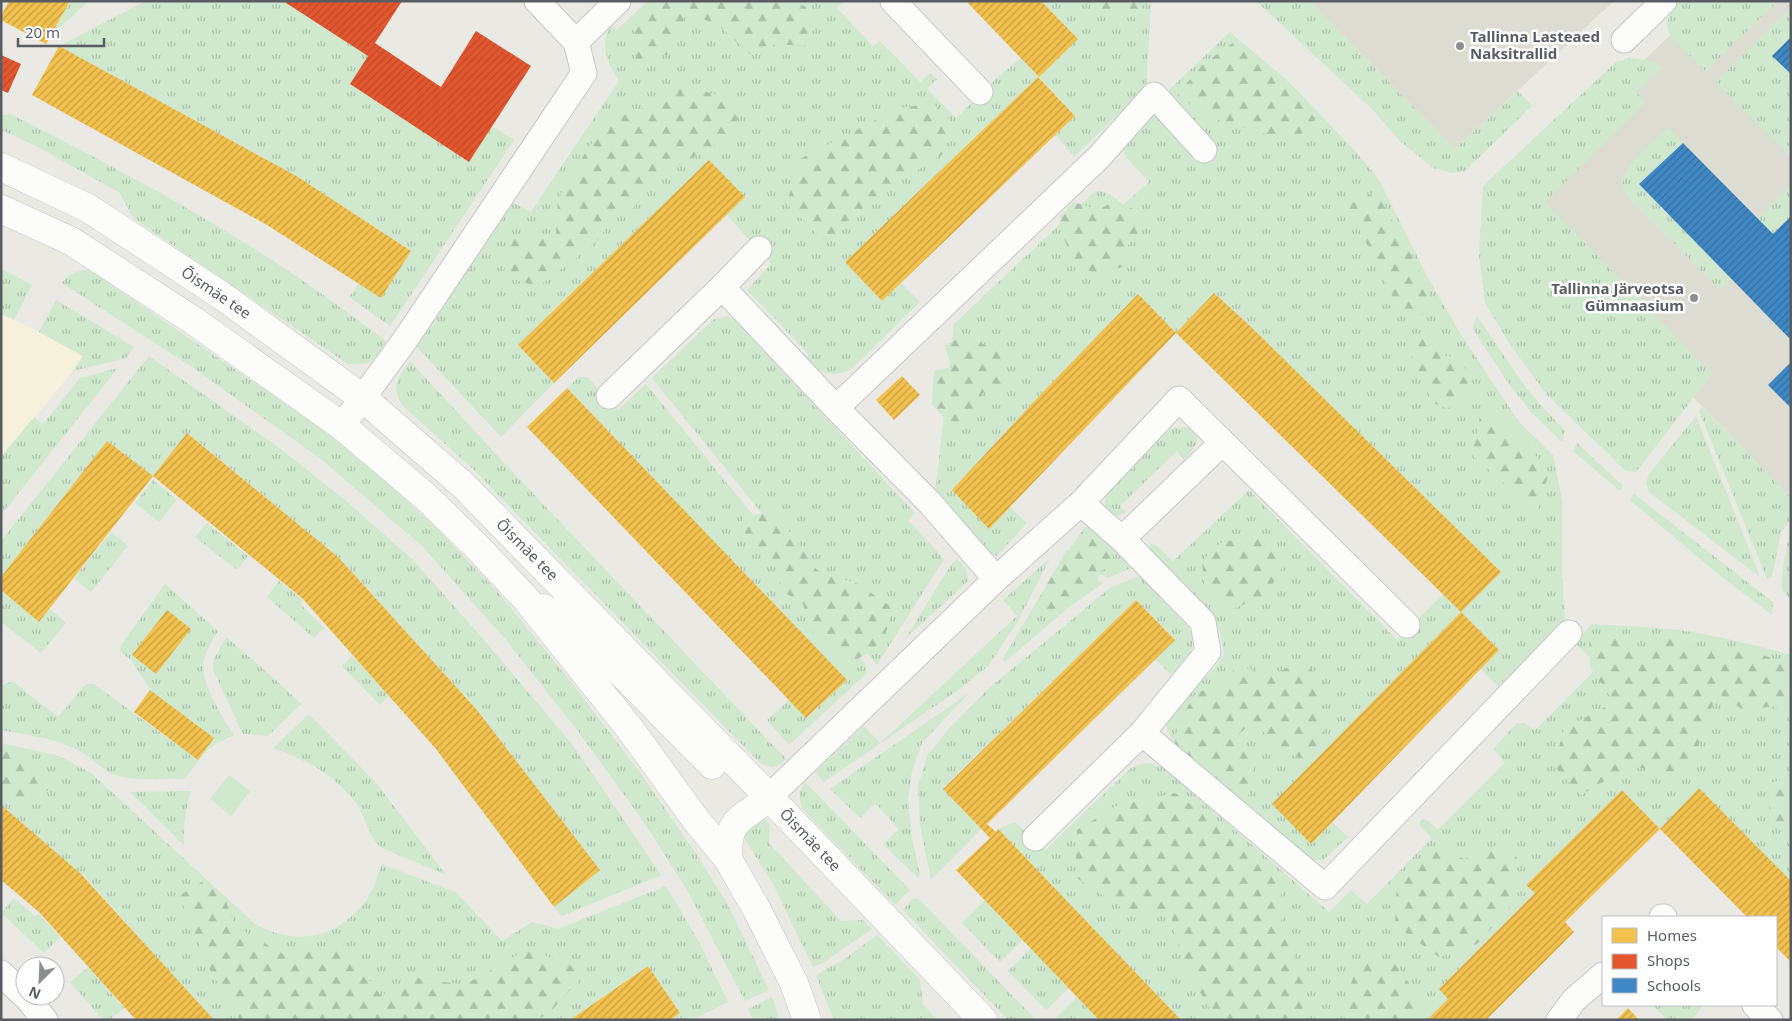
<svg xmlns="http://www.w3.org/2000/svg" width="1792" height="1021" font-family="'Noto Sans',sans-serif">
<style>
.commercial{fill:#f6f1db}
.education{fill:#dddcd3}
.grass{fill:url(#grass-tufts)}
.forest{fill:url(#forest-firs)}
.pitch{fill:#cfe8ce}
.homes{fill:url(#homes-hatch)}
.shops{fill:url(#shops-hatch)}
.schools{fill:url(#schools-hatch)}
.lines{fill:none;stroke-linecap:round;stroke-linejoin:round}
.street-casing{stroke:#c6c7c6;stroke-width:27}
.secondary-casing{stroke:#c5c5c5;stroke-width:29}
.street{stroke:#fcfcfb;stroke-width:25}
.secondary{stroke:#fcfcfb;stroke-width:28}
.poi-dot{fill:#8c8e90;stroke:#fff;stroke-width:2}
.labels{text-anchor:middle;stroke-width:5;stroke-linejoin:round;paint-order:stroke}
.poi-label{font-size:15px;font-weight:bold;fill:#595d63;stroke:#fff;text-anchor:start}
.street-label{font-size:15px;fill:#595d63;stroke:#fff}
</style>
<defs>
<pattern id="grass-tufts" width="24" height="20" patternUnits="userSpaceOnUse" patternTransform="scale(1.25)"><rect width="24" height="20" fill="#cfe8ce"/><path d="M3 7l-1-3M5 7V3M7 7l1-3M15 17l-1-3M17 17v-4M19 17l1-3" fill="none" stroke="#abbfab"/></pattern>
<pattern id="forest-firs" width="22" height="20" patternUnits="userSpaceOnUse" patternTransform="scale(1.25)"><rect width="22" height="20" fill="#cfe8ce"/><path d="M5 1l3.5 6h-7zM16 11l3.5 6h-7z" fill="#abbfab"/></pattern>
<pattern id="homes-hatch" width="6" height="6" patternUnits="userSpaceOnUse" patternTransform="scale(1.25)"><rect width="6" height="6" fill="#f2c14e"/><path d="M-1 1l2-2M0 6l6-6M5 7l2-2" fill="none" stroke="#c7a044"/></pattern>
<pattern id="shops-hatch" width="6" height="6" patternUnits="userSpaceOnUse" patternTransform="scale(1.25)"><rect width="6" height="6" fill="#e4572e"/><path d="M-1 1l2-2M0 6l6-6M5 7l2-2" fill="none" stroke="#bc4b2b"/></pattern>
<pattern id="schools-hatch" width="6" height="6" patternUnits="userSpaceOnUse" patternTransform="scale(1.25)"><rect width="6" height="6" fill="#3f88c5"/><path d="M-1 1l2-2M0 6l6-6M5 7l2-2" fill="none" stroke="#366d9b"/></pattern>
</defs>
<rect width="100%" height="100%" fill="#eae9e4"/>
<path class="commercial" d="M1,314L39,332L83,356L73,371L1,458Z"/>
<path class="education" d="M1309,1H1614L1455,149Z
M1705,1H1791V498L1501,199Z"/>
<path class="grass" d="M70,1H89L52,34Z
M146,1H283L368,56L350,84L469,162L492,126L514,140L390,326L349,297L359,283L410,250L298,177L59,46Z
M648,1H843L837,8L873,46L880,41L920,82L930,73L937,79L927,89L956,118L997,78L1021,58L1038,77L845,262L882,301L901,283L920,302L851,369C833,379 819,372 803,362L809,354L747,290L771,264L727,215L745,197L709,160L518,345L554,383L501,437L417,347L512,202L531,212L619,81C607,61 600,48 610,24L617,30Z
M1041,1H1151L1146,88L1074,157L1056,135L1075,116L1039,77L1078,39Z
M1256,1H1309L1455,149L1518,91L1532,106L1465,171L1452,173L1433,168L1400,141L1373,110Z
M1681,1H1778L1706,71C1697,62 1670,41 1668,29C1665,18 1673,8 1681,1Z
M1791,7V37L1773,56L1791,74V158L1716,82Z
M1230,32L1291,84L1354,150L1378,178L1427,276L1460,333L1519,422L1553,455L1562,500V573L1565,620L1560,629L1498,686L1481,669L1499,650L1461,612L1273,804L1311,844L1332,822L1348,837L1323,860H1312L1303,855L1174,742L1168,732L1166,724L1170,713L1215,668L1224,654L1221,634L1214,620L1147,552L1148,546L1151,544L1157,546L1173,561L1249,490L1397,640L1443,594L1462,611L1501,572L1249,325L1214,293L1176,333L1138,294L1042,393L952,490L989,529L1010,507L1027,523L997,556L986,550L935,495L954,324L1095,191C1108,191 1114,197 1123,205L1149,182L1126,157L1121,144L1148,111L1171,102L1169,90Z
M1630,58L1654,61L1662,67L1636,92L1646,102L1545,202L1712,374L1636,472L1626,471L1548,396L1511,346L1485,303L1479,255L1483,186L1616,62Z
M10,114C116,167 222,224 319,292C342,308 364,325 386,341C373,362 373,365 348,364L133,218L120,193L36,146L1,130V115Z
M1668,128L1683,143L1640,184L1731,280L1720,290L1628,197C1626,193 1623,191 1623,186C1620,167 1655,141 1668,128Z
M1791,185V216L1773,234L1758,219Z
M1,269L32,285L14,320L1,314Z
M89,270L321,428L390,485L439,531L497,591L572,683L641,774L697,855L728,905L769,990L745,1001L686,888L643,821L578,731L507,641L423,547L321,459L192,367L62,283C70,272 77,271 89,270Z
M56,300L134,347L126,358L73,371L83,356L39,332Z
M1476,315L1530,393L1565,431L1562,442L1531,412L1504,377L1473,329Z
M728,316L735,321L915,513L908,520L944,559L877,665L856,640L777,532L652,378L714,319Z
M149,356L282,450L346,501L412,559L478,633L572,744L661,875L562,916L554,907L600,870L477,710L338,557L188,433L153,476L107,441L1,577V541Z
M410,361L522,482L786,759C776,769 773,768 760,763L473,469L403,406C390,386 398,378 410,361Z
M118,368L1,515V457L34,417L43,424L80,378Z
M579,377H587L618,410L646,384L758,521L866,666L867,673L789,745L767,720L789,700L807,718L847,680L567,388Z
M1702,407L1791,498V520L1781,532L1772,577L1767,579L1699,411Z
M1696,416L1760,577L1649,492L1646,483L1649,474Z
M1185,427L1193,429L1198,434C1198,446 1191,452 1184,460L1177,451L1120,506L1127,512L1115,517C1110,514 1106,512 1105,506C1101,487 1158,441 1172,428Z
M1577,443L1623,486L1620,491L1573,451Z
M153,480L177,500L159,522L135,503Z
M1634,494L1773,602L1772,615L1713,570L1630,500Z
M207,523L248,556L237,570L195,537Z
M1791,528V600C1788,597 1785,594 1783,591C1779,582 1788,538 1791,528Z
M111,532L128,546L91,592L74,578Z
M1078,538L1113,548L1131,568L1108,578L1063,557Z
M1050,558L1017,623L988,666L961,688L824,782L815,772L864,726L880,743L1017,616L1003,600Z
M957,559L965,567L968,581L905,639L951,565Z
M1061,561L1103,583L1069,607L1006,661L1002,660Z
M1140,576L1189,628C1200,650 1185,660 1171,675L1155,659L1175,639L1136,600L943,788L981,829L931,880L920,825L918,786L927,756L947,731L989,688L1111,587Z
M279,581L303,600L300,604L324,628L314,638L267,597Z
M165,584L218,631C213,639 207,649 204,659C198,680 223,718 234,735L215,744L207,750L184,779C161,778 138,782 115,775C102,771 90,755 76,749C53,738 27,735 1,730V686L12,681L58,717L86,684H94L198,760L131,660L120,652L121,645Z
M1,590L39,622L50,609L66,623L41,653L1,622Z
M1592,624C1625,626 1659,627 1692,632C1726,638 1758,646 1791,655V881L1699,789L1660,829L1622,790L1526,884L1535,893L1439,989L1448,999L1427,1020H1181L998,829L1015,822L1045,850L1130,769C1145,761 1150,762 1165,769L1329,912L1351,890L1367,904L1432,838L1420,826V821L1423,819L1427,820L1438,830L1505,763L1493,749L1517,723H1524L1535,730L1599,666L1574,642Z
M226,637L277,681L301,704L268,736L243,734L213,670L214,659Z
M352,656L390,695L380,705L342,666Z
M969,693L922,743L912,771L908,800L912,838L920,875L918,878L883,844L899,829L875,803L860,818L830,789Z
M309,714L378,785L446,875L380,847C369,836 366,819 358,806C338,776 306,760 273,748Z
M1,743L59,756L91,773L255,924C291,944 328,941 357,911C361,906 367,902 369,896C375,886 378,874 382,864L457,893L502,941L532,922L558,929L666,886L700,944L728,1002L691,1020H670L680,1012L647,966L570,1020H212L83,874L80,876L1,807Z
M805,782L910,890L895,905L802,808C799,797 798,792 805,782Z
M191,791C186,808 183,826 184,845L130,792Z
M764,818C772,823 769,834 769,843L841,921L863,920L872,929L821,964L813,967L773,884L743,836L744,828Z
M14,898L35,916L39,914L60,937L44,953L1,913Z
M915,898L920,900L1036,1020H1008L903,910L912,899Z
M985,900L1022,940L1000,962L962,923Z
M877,935L920,980L923,1004L937,1020H834L816,975L846,958Z
M1031,948L1069,988L1046,1010L1008,971Z
M88,967L124,1008L110,1020H103L70,982Z
M772,997L780,1020H753L748,1009Z
M1077,997L1099,1020L1055,1019Z
M1652,1005H1699L1702,1007L1691,1020H1668Z"/>
<path class="forest" d="M661,1H786L805,6L816,25L804,46L776,44L751,55L717,24L686,13L672,53L637,62L633,23Z
M1091,1H1143L1140,19L1098,8Z
M1234,42L1277,78L1315,118L1295,142L1211,118L1177,95L1201,66Z
M680,87L727,96L739,114L732,136L657,177L634,208L623,207L594,244L538,287L504,276L507,234H556L558,199L584,155L608,118L634,113Z
M933,103L954,124L943,154L878,195L826,243L787,204L798,160L899,108Z
M1376,192L1415,260L1431,300L1424,315L1398,308L1348,205Z
M1074,202L1098,210L1113,202L1137,210L1142,233L1123,249L1124,266L1098,276L1073,261L1063,236L1060,216Z
M966,336L1006,355L1002,384L983,393L971,418L953,427L932,405L934,371L952,367L944,345Z
M1421,336L1443,341L1446,356L1455,357L1468,372L1467,397L1447,409L1429,401L1430,377L1419,373L1411,356Z
M1482,406L1527,444L1549,473L1537,513L1472,455Z
M776,513L817,570L858,584L893,608L883,643L848,665L814,636L802,601L780,591L778,562L746,542L743,516Z
M1085,527H1100L1114,540L1112,552L1114,565L1100,571L1096,587L1085,595L1075,598L1069,607L1055,619L1043,617L1038,600L1066,551L1069,550Z
M1252,535L1277,541L1282,569L1266,595L1228,611L1205,591L1202,561L1220,543Z
M1617,633L1641,653L1661,636L1690,641L1699,653L1736,647L1791,664V716L1772,706L1745,711L1716,692L1705,732L1683,775L1629,766L1581,795L1554,766L1564,729L1614,702L1590,667L1589,640Z
M1302,661L1330,689L1320,710L1325,736L1304,759L1278,751L1255,721L1236,736L1257,775L1248,796L1227,800L1204,777L1210,766L1174,749L1178,722L1197,692L1218,687L1238,665L1270,676Z
M1,744L21,751L50,789L18,809L1,797Z
M1791,777V837L1769,818L1770,783Z
M1175,793L1224,828L1282,876V933L1307,983L1304,1020H1218L1184,967L1170,912L1124,909L1075,877L1077,830L1116,806Z
M1484,846L1517,857L1513,904L1477,944L1439,957L1395,925L1397,881L1431,848L1465,859Z
M205,880L224,896L235,926L283,954L342,944L381,996L412,977L464,985L528,949L587,972L549,1013L537,1020H240L210,970L179,896Z
M1396,963L1424,1007L1414,1020H1348L1347,998L1357,964Z"/>
<path class="pitch" d="M229,775L250,791L231,816L210,799Z"/>
<path class="homes" d="M9,1H70L46,44L1,20V16Z
M966,1H1041L1078,39L1039,77Z
M59,46L298,177L411,251L381,298L267,225L32,95Z
M1038,77L1075,116L882,301L845,262Z
M709,160L745,197L554,383L518,345Z
M1214,293L1249,325L1501,572L1461,612L1176,333Z
M1138,294L1176,333L989,529L952,490L1042,393Z
M902,376L920,395L894,420L876,400Z
M567,388L847,680L806,718L527,427Z
M187,433L338,557L477,710L600,870L554,907L436,749L303,599L153,476Z
M107,441L153,476L39,622L1,590V577Z
M1136,600L1175,640L987,824L996,832L998,829L1181,1020H1099L956,870L990,838L943,789Z
M167,610L191,629L156,674L132,655Z
M1461,612L1499,650L1311,844L1272,804Z
M150,690L214,738L198,760L134,712Z
M1699,788L1791,881V962L1776,947V917H1747L1660,829Z
M1622,790L1660,829L1565,922L1574,932L1486,1020H1427L1448,999L1439,989L1535,893L1526,885Z
M1,805L81,874L214,1020H136L39,912L1,880Z
M648,966L680,1013L670,1020H570Z
M1628,1008L1639,1020H1616Z"/>
<path class="shops" d="M283,1H402L375,43L441,87L476,31L531,66L469,162L350,84L368,56Z
M1,55L21,64L8,93L1,90Z"/>
<path class="schools" d="M1791,37V74L1772,56Z
M1683,143L1773,234L1791,216V340L1639,184Z
M1791,362V408L1768,385Z"/>
<g class="lines">
<defs>
<path id="street" d="M537,1L576,42
M893,1L980,92
M1624,40L1664,1
M722,287L836,408L930,503L996,579
M609,396L722,287L759,249
M836,408L1099,157L1154,95L1204,150
M342,426L405,340L584,73L576,42L618,1
M1122,539L1222,443
M1142,733L1325,887L1569,633
M769,797L996,579L1081,503L1179,399L1407,625
M1035,838L1142,733L1208,652L1203,622L1122,539L1081,503
M1662,917H1664
M1,973L28,999L45,1020
M1755,1005L1770,1020
M1559,1020L1574,1000L1603,975"/>
<path id="secondary" d="M1,167L88,208L222,296L364,399L463,485L769,797L983,1020
M1,209L71,241L194,321L342,426L426,497L477,547L526,599L630,729L696,820L728,859L757,910L794,983L807,1020
M543,608L579,630L712,765
M728,859C727,816 742,821 769,797"/>
</defs>
<use href="#street" class="street-casing"/>
<use href="#secondary" class="secondary-casing"/>
<use href="#street" class="street"/>
<use href="#secondary" class="secondary"/>
</g>
<g class="poi-dot">
<circle cx="1460" cy="46" r="5"/>
<circle cx="1694" cy="298" r="5"/>
</g>
<g class="labels">
<g class="poi-label">
<text x="1470" y="42">Tallinna Lasteaed<tspan x="1470" dy="17">Naksitrallid</tspan></text>
<text x="1684" y="294" text-anchor="end">Tallinna Järveotsa<tspan x="1684" dy="17">Gümnaasium</tspan></text>
</g>
<g class="street-label">
<text transform="translate(216 293) rotate(34)" y="5">Õismäe tee</text>
<text transform="translate(527 550) rotate(45)" y="5">Õismäe tee</text>
<text transform="translate(810 840) rotate(46)" y="5">Õismäe tee</text>
</g>
</g>
<rect width="1792" height="1021" fill="none" stroke="#595d63" stroke-width="5"/>
<rect x="1602" y="916" width="175" height="90" fill="#ffffff" stroke="#bdbec1"/>
<rect x="1612" y="928" width="25" height="15" fill="#f2c14e" stroke="#bdbec1"/>
<text x="1647" y="941" font-size="15" fill="#595d63">Homes</text>
<rect x="1612" y="954" width="25" height="15" fill="#e4572e" stroke="#bdbec1"/>
<text x="1647" y="966" font-size="15" fill="#595d63">Shops</text>
<rect x="1612" y="978" width="25" height="15" fill="#3f88c5" stroke="#bdbec1"/>
<text x="1647" y="991" font-size="15" fill="#595d63">Schools</text>
<g transform="translate(40 981) rotate(204)"><circle r="24" fill="#ffffff" stroke="#bdbec1"/>
<path d="M0-4L9 19L0 12L-9 19Z" fill="#8c8e90"/>
<text y="-8" font-size="14" font-weight="bold" text-anchor="middle" fill="#595d63">N</text>
</g>
<path d="M18 38v8h86v-8" fill="none" stroke="#595d63" stroke-width="2.5"/>
<text x="25" y="38" font-size="15" fill="#595d63" stroke="#ffffff" stroke-width="4" paint-order="stroke">20 m</text>
</svg>
